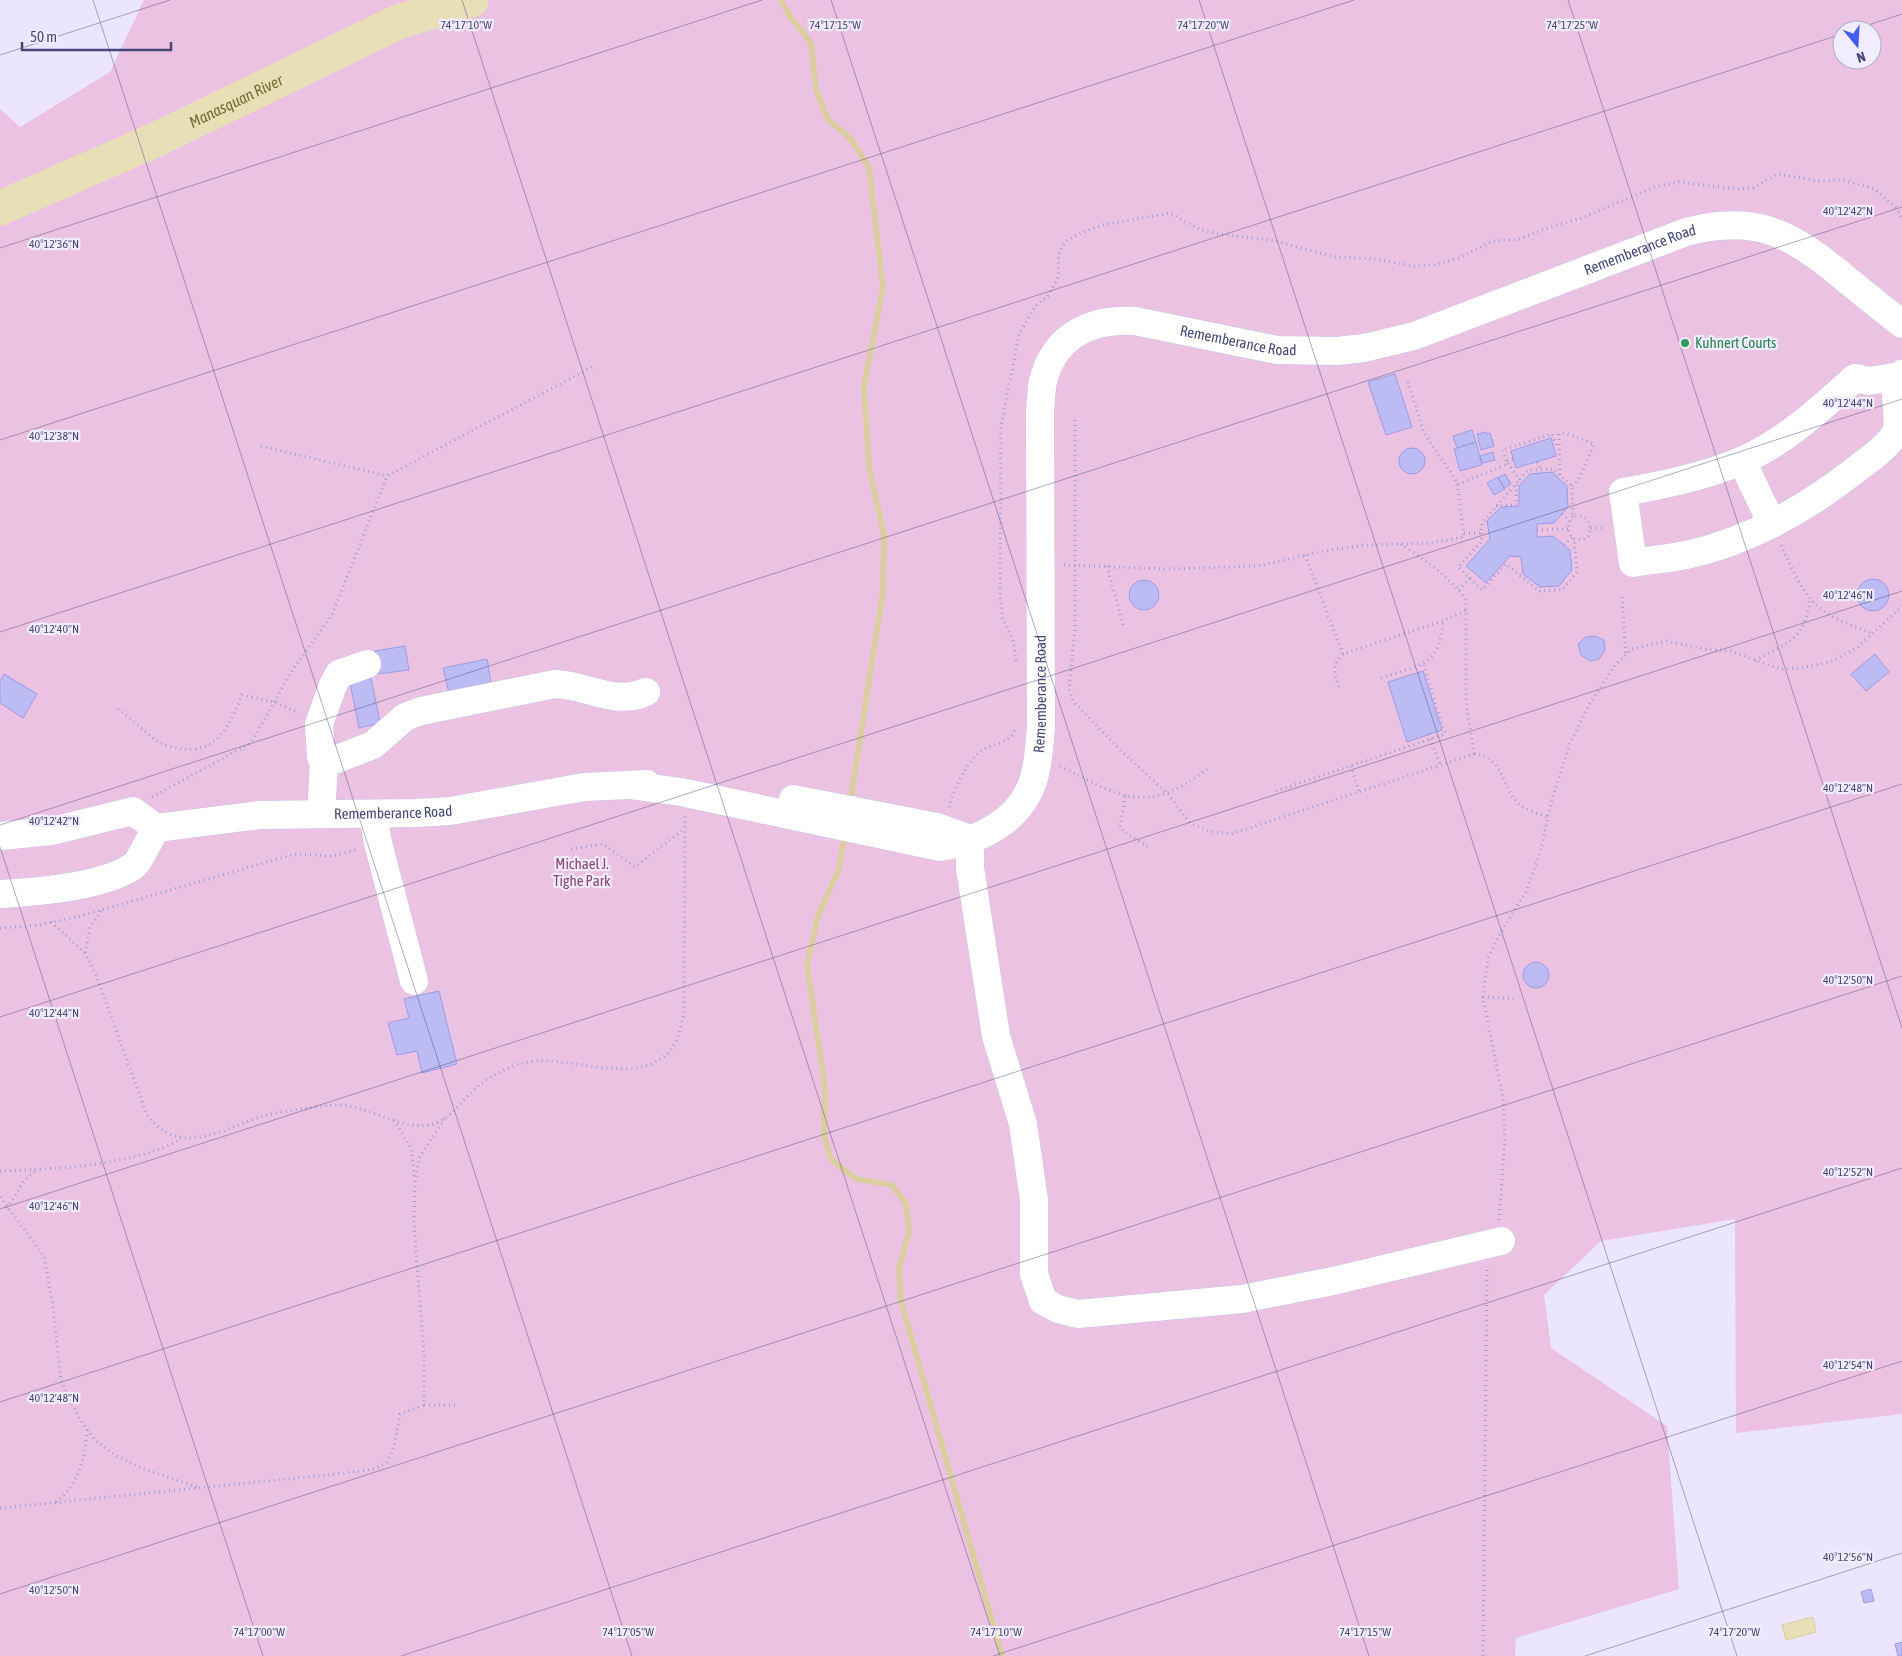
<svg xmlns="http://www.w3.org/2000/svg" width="1902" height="1656" font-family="'Asap Condensed',sans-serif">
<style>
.green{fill:#ecc2e2;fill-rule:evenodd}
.water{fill:#e8deb8;stroke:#dbce9e}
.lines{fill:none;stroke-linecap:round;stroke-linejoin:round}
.stream{stroke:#dbce9e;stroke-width:5.5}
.river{stroke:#e8deb8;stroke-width:35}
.building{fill:#bdbbf4;stroke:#9c9be8}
.minor-casing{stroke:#c9c5e8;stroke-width:29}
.path{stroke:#9f9ed9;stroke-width:3;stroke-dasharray:1 4;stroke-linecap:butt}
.minor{stroke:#fff;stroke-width:28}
.ticks{fill:none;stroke:#484978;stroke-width:1;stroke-opacity:0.45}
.leisure-dot{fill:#2e9e5b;stroke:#f1ecff;stroke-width:2}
.labels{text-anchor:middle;stroke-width:4.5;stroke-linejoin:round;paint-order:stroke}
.street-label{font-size:15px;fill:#484978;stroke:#f1ecff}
.leisure-label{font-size:15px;fill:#27864d;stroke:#f1ecff;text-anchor:start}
.park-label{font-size:15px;fill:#8a4573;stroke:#f1ecff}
.water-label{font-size:16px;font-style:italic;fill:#766a38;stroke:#f1ecff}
.ticks-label{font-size:12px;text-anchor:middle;fill:#484978;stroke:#f1ecff;stroke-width:4.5;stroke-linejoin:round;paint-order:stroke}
</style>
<rect width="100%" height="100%" fill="#ebe5fd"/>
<path class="green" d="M144,0H1902V1414L1736,1433L1735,1219L1601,1241L1544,1295L1551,1348L1667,1426L1679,1589L1516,1638L1515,1656H0V109L20,127L110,72ZM1842,30H1872V60H1842Z"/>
<path class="water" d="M1813,1617L1816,1632L1786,1640L1782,1625Z"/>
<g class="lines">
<path class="stream" d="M781,0L789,15L811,43L816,90L828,120L850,138L869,167L883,287L864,386L869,467L884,535L883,591L850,803
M845,834L839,869L818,916L807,965L825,1088L824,1136L831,1159L856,1179L892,1185L906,1204L909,1232L899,1268L901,1301L1002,1656"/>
<path class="river" id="s1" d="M0,208L155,140L398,22L471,0"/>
</g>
<path class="building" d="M1395,374L1412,427L1386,435L1368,382Z
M1472,430L1476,442L1457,448L1453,436Z
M1486,432V434L1490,433L1494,446L1481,450L1477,434Z
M1551,438L1556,456L1516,468L1511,451Z
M1476,442L1482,465L1460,471L1454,449Z
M1399 461a13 13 0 1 1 26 0a13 13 0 1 1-26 0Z
M1493,452L1495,460L1482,463L1480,456Z
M1552,472L1567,486L1568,507L1554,523L1537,524V537L1553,536L1570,550L1572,570L1559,586L1540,587L1523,574L1521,557L1510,556L1486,583L1466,566L1490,539L1487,521L1501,507L1519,506V486L1530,474Z
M1505,474L1511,484L1504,488L1498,478Z
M1498,477L1505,489L1494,495L1487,483Z
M1857 595a16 16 0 1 1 32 0a16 16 0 1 1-32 0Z
M1129 595a15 15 0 1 1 30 0a15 15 0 1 1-30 0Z
M1595,636L1604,640L1605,650L1599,659L1590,661L1581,655L1578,644L1586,637Z
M405,646L409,670L378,674L375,651Z
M1875,654L1889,672L1866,691L1851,674Z
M487,659L492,689L450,698L443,668Z
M1423,671L1442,730L1407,742L1388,682Z
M4,674L37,694L23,718L0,703V681Z
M371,678L380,723L359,728L350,683Z
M1523 975a13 13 0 1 1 26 0a13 13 0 1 1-26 0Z
M439,991L457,1064L422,1073L417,1051L397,1055L388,1023L409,1018L404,999Z
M1871,1589L1874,1601L1864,1603L1861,1592Z
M1902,1642V1656H1898L1895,1644Z"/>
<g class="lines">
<defs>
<g id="minor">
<path d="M1900,376L1869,381L1855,378C1821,408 1784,443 1741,461C1703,477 1663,485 1623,492L1633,563C1650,560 1668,559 1686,555C1748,542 1805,509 1854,471C1868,460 1887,448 1896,432C1902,414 1889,391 1902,374"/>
<path d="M1742,461L1772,524"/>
<path d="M324,764L321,757L319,724L333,685L339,674L367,664"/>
<path id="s2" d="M629,785L681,792L940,847C979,841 1020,821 1033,781C1039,764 1039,745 1041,727L1040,412C1041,402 1041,391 1043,381C1054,336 1091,318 1135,321L1277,350L1337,351L1364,348L1414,336L1686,232C1754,214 1788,232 1840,274C1860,291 1881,307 1902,324"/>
<path d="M793,799L937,827L970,839"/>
<path d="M321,814L324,764L373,745L405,717L421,711L555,684C588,685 613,706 646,692"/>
<path d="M373,814L378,843L414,981"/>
<path id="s3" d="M156,828L260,815L415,813L450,811L584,787L647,784"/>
<path d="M0,836L52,831L133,811L156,828"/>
<path d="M970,839V868L996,1036L1023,1124L1034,1200V1274L1043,1301L1058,1309L1078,1314L1242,1299L1333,1281L1501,1241"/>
<path d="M0,894C37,892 101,887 132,867C139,863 151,836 156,828"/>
</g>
</defs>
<use href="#minor" class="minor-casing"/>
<path class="path" d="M1075,420V629L1069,689L1073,701L1119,749L1168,794L1190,823L1208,831L1231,834L1474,754L1466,701V600C1450,577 1424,559 1401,544
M261,446L387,476
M1513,459L1506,461L1520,480
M1506,461L1502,450L1552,434L1557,447
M1537,462L1540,469
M1560,475L1559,434L1565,433L1594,444L1579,479L1572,486
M1458,484L1508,464
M1496,506L1517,505L1516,484
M1562,514L1570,521
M1591,528H1605
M1537,530L1568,529
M1464,533H1481L1482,523L1528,470L1553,469L1572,486L1573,516C1588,515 1592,522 1589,536L1582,540L1574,539C1567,531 1567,525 1573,516
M1481,533L1482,541L1458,567L1482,590L1506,564L1539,591L1562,590L1577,572L1574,539
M1564,545L1572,537
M1781,545C1806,600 1813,613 1872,633
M1305,555L1343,654L1443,621L1467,610
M1064,565L1167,569L1258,566L1329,550L1366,545L1430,543L1464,537L1457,482L1424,433L1407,379
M1107,566L1124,628
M1459,590L1470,578
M1622,597L1626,655
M1016,661L1013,640L1003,620L1000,596L1001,425L1019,335L1035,306L1048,296L1058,277L1059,252L1065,242L1076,235L1102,225L1170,213L1199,229L1218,234L1271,240L1335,257L1376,259L1413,266L1434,265L1459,258L1493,241L1519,239L1550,227L1579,219L1655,187L1679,182L1737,189L1753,188L1777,174L1819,181L1842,180L1875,189L1898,210L1902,220
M1755,661C1788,641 1804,642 1810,599
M1381,678C1420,664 1440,667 1443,621
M1339,687C1334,673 1331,665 1343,654
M118,709C132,719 144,731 157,741C164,745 174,748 183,749C218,753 231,723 242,695L275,702L299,713
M1429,734L1440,765
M1474,754C1502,756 1501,783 1516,801C1523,810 1537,813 1548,817
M1060,766C1120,797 1146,816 1207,769
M1351,766L1359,792
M1276,791L1445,734L1423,663
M1125,796L1120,828C1129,837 1140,840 1149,848
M152,797L251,743L293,669L332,615L387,476L592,367
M949,807C954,789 964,767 978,753C989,743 1010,746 1015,729
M571,849L603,844L635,867L684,829
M51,922L85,953L96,975L147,1115C182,1160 223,1127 267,1115C280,1112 294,1110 307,1108C321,1106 335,1104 349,1106C376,1111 405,1131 433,1124C451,1119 462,1100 476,1088C487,1078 504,1069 519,1064C566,1049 648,1097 677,1040C680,1033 681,1023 684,1015L685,816
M0,928L40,925L84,915L295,854L333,856L356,850
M85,953L90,927L101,911
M1483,997L1517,999
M394,1120L412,1150L414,1176
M0,1171C55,1169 133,1166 181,1139
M0,1197L44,1256L53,1308L61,1380L79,1418L95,1440L117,1456L141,1468L197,1487
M7,1208L25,1180L36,1170
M1499,1220L1505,1138L1503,1098L1483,997L1488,958L1504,927L1526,892L1540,853L1552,799L1571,741L1589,705L1615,665L1632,649L1667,641L1704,649L1731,651L1780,669L1801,668L1830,662L1858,647L1902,606
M424,1405H458
M56,1502C79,1484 85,1459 87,1430
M0,1508L346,1473L374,1469L387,1462L394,1447L400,1414L424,1405V1356L414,1224L415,1181L419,1158L445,1118
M1483,1656L1487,1267"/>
<use href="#minor" class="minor"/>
</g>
<path class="ticks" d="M93,0L632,1656M462,0L1000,1656M831,0L1369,1656M1199,0L1737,1656M1568,0L1902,1028M1853,30L1902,14M0,55L170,0M0,248L762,0M0,440L1354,0M0,632L1842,34M0,825L1902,207M0,847L263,1656M0,1017L1902,399M0,1209L1902,591M0,1402L1902,784M0,1594L1902,976M401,1656L1902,1168M993,1656L1902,1361M1585,1656L1902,1553"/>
<circle class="leisure-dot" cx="1685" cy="343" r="5"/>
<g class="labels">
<g class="street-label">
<text dy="5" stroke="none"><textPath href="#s2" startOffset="1484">Rememberance Road</textPath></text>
<text dy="5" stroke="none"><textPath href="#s2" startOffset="1064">Rememberance Road</textPath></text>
<text dy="5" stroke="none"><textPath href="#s2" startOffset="525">Rememberance Road</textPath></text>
<text dy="5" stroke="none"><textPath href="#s3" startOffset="238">Rememberance Road</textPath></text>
</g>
<g class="leisure-label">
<text x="1695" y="348">Kuhnert Courts</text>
</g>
<g class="park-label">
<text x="582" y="869">Michael J.<tspan x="582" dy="17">Tighe Park</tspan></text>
</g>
<g class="water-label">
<text dy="6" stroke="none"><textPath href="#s1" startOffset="259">Manasquan River</textPath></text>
</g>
</g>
<g class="ticks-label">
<text x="466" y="29">74°17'10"W</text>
<text x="835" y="29">74°17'15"W</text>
<text x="1203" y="29">74°17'20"W</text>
<text x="1572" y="29">74°17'25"W</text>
<text x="1848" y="215">40°12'42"N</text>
<text x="54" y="248">40°12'36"N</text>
<text x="1848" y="407">40°12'44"N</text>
<text x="54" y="440">40°12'38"N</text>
<text x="1848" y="599">40°12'46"N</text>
<text x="54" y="633">40°12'40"N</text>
<text x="1848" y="792">40°12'48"N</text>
<text x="54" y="825">40°12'42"N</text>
<text x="1848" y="984">40°12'50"N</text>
<text x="54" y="1017">40°12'44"N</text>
<text x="1848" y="1176">40°12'52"N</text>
<text x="54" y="1210">40°12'46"N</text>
<text x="1848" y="1369">40°12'54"N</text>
<text x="54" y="1402">40°12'48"N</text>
<text x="1848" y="1561">40°12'56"N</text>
<text x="54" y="1594">40°12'50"N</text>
<text x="259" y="1636">74°17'00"W</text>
<text x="628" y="1636">74°17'05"W</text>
<text x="996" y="1636">74°17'10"W</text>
<text x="1365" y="1636">74°17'15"W</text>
<text x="1734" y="1636">74°17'20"W</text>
</g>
<g transform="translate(1857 45) rotate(162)"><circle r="24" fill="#f1ecff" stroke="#adabc9"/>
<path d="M0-4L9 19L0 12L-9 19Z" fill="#445ced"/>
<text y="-8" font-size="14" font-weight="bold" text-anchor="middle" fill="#484978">N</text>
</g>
<path d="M22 42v8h149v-8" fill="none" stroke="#484978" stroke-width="2.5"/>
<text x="30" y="42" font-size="15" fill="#484978" stroke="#f1ecff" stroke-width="4" paint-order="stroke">50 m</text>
</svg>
